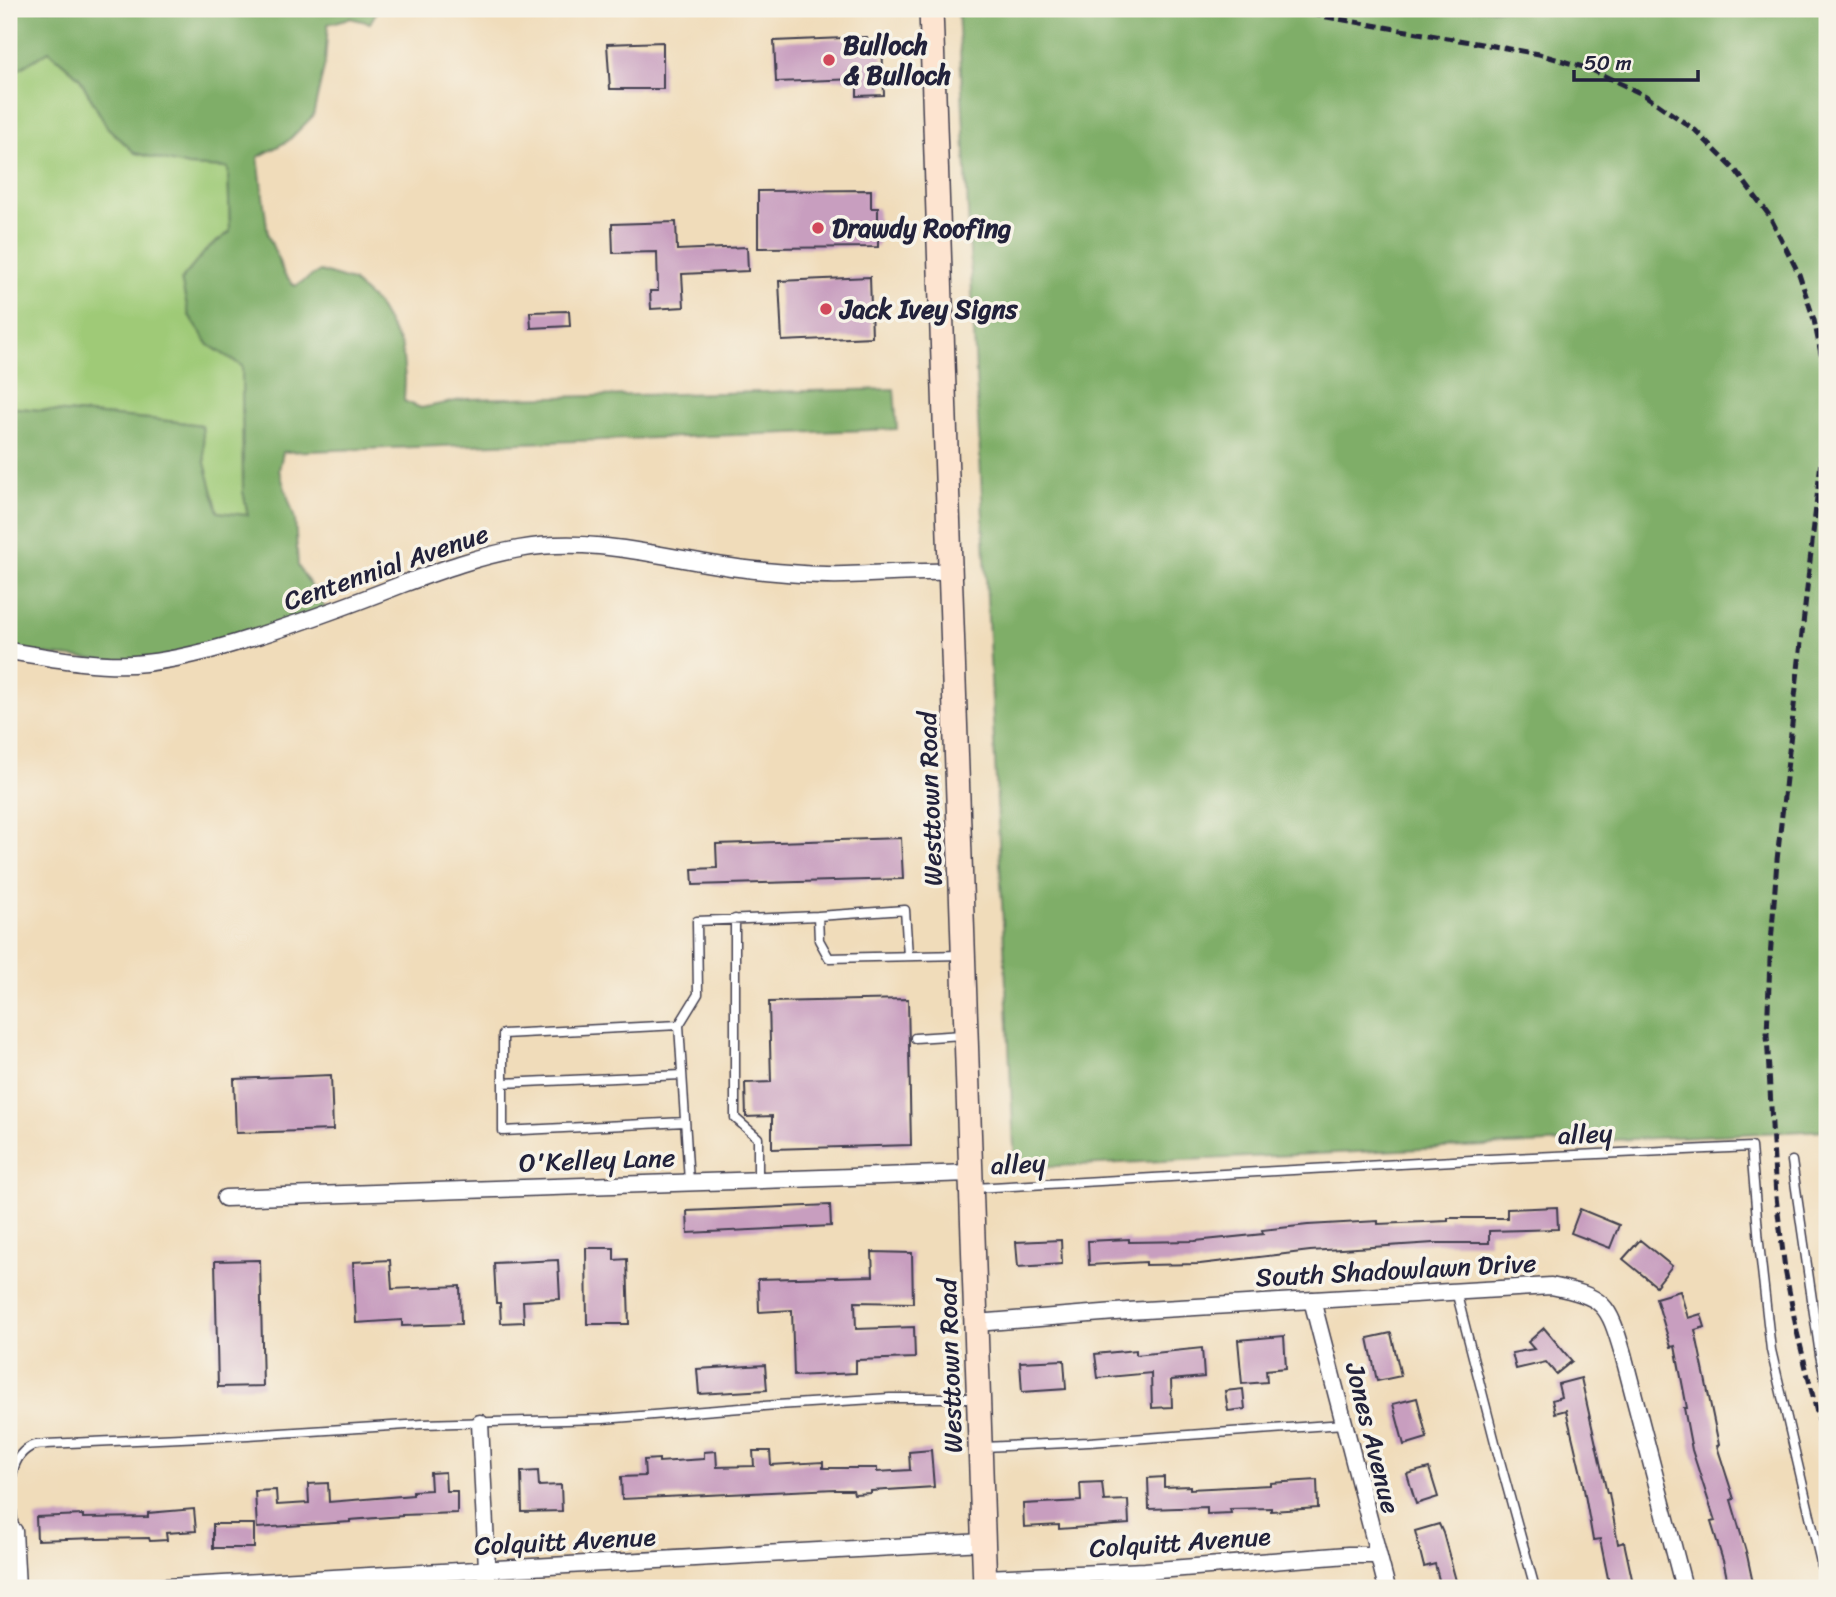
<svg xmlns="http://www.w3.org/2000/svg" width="1836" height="1597" font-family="Sriracha,sans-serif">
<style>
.green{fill:#9fca77;stroke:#607659;stroke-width:2}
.forest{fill:#7fae68;stroke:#506852;stroke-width:2}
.building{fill:#c89ebf}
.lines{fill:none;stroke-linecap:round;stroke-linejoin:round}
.lane-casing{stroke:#413e4e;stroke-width:11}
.street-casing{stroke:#413e4e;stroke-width:19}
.secondary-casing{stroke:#413e4e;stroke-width:26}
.lane{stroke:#fff;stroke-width:8}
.street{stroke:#fff;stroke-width:16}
.secondary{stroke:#fde4d0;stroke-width:23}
.rail{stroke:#22223b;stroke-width:5;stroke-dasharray:10 5;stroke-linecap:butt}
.poi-dot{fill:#d1495b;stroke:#f7f3e8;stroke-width:2.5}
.labels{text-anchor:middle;stroke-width:7;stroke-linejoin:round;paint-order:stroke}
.poi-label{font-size:26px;font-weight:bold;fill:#22223b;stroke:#f7f3e8;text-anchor:start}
.street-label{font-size:26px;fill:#22223b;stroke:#f7f3e8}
</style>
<rect width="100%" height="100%" fill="#f7f3e8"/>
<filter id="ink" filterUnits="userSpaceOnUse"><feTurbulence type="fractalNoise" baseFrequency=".0143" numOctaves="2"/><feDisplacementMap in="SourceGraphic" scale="14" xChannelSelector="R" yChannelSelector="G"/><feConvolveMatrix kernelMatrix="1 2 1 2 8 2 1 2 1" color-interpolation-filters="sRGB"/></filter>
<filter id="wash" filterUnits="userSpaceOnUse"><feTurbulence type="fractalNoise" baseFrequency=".00686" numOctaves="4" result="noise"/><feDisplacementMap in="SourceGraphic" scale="28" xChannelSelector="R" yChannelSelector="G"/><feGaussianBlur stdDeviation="1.57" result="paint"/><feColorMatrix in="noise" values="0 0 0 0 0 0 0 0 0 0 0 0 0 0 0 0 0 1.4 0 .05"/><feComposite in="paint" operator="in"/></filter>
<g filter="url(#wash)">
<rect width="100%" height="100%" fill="#f0dcba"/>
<path class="green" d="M49,51L79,77L107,127L188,166L228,168L230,232L207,249L189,315L209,345L242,366L243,491L248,516L218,512L205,463L202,425C138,416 73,414 9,407V71L14,72Z"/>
<path class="forest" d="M9,9H378L370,23L350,18L328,24L325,63L313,116L288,141L258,157L268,235L284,274L295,286L320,271L352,281L377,304L402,347L405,379L404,401L421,408L466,399L894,389L897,429L283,452L279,470L295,519L298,566L328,612L143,664L9,651V407C73,414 138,416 202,425L205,463L218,512L248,515L243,491L242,366L209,345L189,315L181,280L207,249L230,232L228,168L188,166L135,153L107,127L79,77L49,51L14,72L9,71Z
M958,9H1827V1130L1015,1168Z"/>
<g id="blocks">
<path class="building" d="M867,37L868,41H882L884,95L857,96V79L776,82L774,41Z
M663,42V89H610L607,44Z
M871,190V208H878V247L758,248V191Z
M676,222L677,250L747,247L748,271L682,274L684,307L651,309L650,291H658L657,252L613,253L612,224Z
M870,277L872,337L782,341L779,281Z
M569,311L570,326L531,328L530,312Z
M901,838L903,879L693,885L692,869L717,868L716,844Z
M908,999L911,1145L772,1149V1116L746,1117L745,1083L771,1082L769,1002Z
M331,1075L333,1130L236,1133L234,1079Z
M830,1205L831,1226L688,1233L687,1211Z
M1557,1207L1558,1229L1489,1231V1243H1434L1310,1251L1200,1264L1146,1265V1262L1089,1265L1088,1241L1129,1239V1242L1195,1241L1263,1234L1262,1230L1308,1225L1378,1221V1224L1448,1221V1218H1507V1209Z
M1580,1209L1619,1225L1610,1248L1571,1233Z
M1061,1240L1062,1264L1018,1267L1016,1242Z
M1640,1240L1672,1266L1656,1286L1623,1259Z
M586,1248H614V1260L627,1259L629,1324H587Z
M872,1252L912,1253L913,1303L855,1302L856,1329L914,1327L915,1358L856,1360V1373L794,1376L792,1310L759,1312L758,1279L873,1276Z
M260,1260L263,1386L218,1387L215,1261Z
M390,1260L392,1289L460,1286L461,1324L402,1326V1320L356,1323L353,1262Z
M558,1260L560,1299L523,1301L524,1322L501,1323L500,1303H496L494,1263Z
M1680,1291L1688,1318L1701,1314L1705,1327L1695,1330L1719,1445L1717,1446L1734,1499L1731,1500L1747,1555L1754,1588H1729L1724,1564L1711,1522L1715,1521L1692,1450L1684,1408H1687L1675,1346L1671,1347L1656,1298Z
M1544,1328L1572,1361L1556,1374L1546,1362L1516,1369L1512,1353L1534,1349L1528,1342Z
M1391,1333L1401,1376L1377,1381L1368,1338Z
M1284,1336L1286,1368L1266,1370L1267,1382L1242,1384L1238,1340Z
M1202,1348L1204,1377L1171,1380L1172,1407L1152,1408L1151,1373L1098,1378L1095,1354L1136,1350V1355Z
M1064,1360L1066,1389L1022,1392L1020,1362Z
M765,1365L767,1390L699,1394L697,1369Z
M1581,1378L1607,1493H1609L1618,1544L1624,1542L1634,1588H1610L1600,1539L1593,1540L1582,1478L1566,1410L1555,1413L1552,1400L1561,1397L1558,1384Z
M1243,1389L1245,1409L1228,1411L1225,1391Z
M1417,1398L1427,1438L1404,1445L1393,1404Z
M931,1450L934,1487L871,1491V1493L854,1494L853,1490H835V1489L622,1499L621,1477L645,1476L644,1460L659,1459V1462L704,1459V1452L716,1451L717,1467L754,1466L753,1451H770L771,1465L823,1462V1468H877V1472L910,1470L909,1452Z
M1429,1468L1438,1497L1416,1504L1407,1474Z
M538,1471L539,1486L561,1485L562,1511L522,1512L521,1472Z
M445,1472L446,1491H457V1513L402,1515V1516L350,1520V1522L257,1528L255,1491L276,1490L277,1505L309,1503L308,1484L328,1483L329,1502L413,1495V1491L431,1490L430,1473Z
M1164,1477V1487L1190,1486V1489L1270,1485V1483L1317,1480L1318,1508L1271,1511V1508L1230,1509L1231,1513L1207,1514V1507L1149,1509L1148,1478Z
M1102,1482L1104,1501L1128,1500L1129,1524L1059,1529V1525L1024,1527L1023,1504L1081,1501L1080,1483Z
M194,1509L196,1531L166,1533L167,1540L150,1541L149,1538L96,1539V1538L37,1540L36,1517L83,1515V1518L148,1517V1513Z
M213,1524H254V1548H213Z
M1439,1524L1443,1533L1458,1588H1441L1435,1564L1424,1567L1415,1531Z"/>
</g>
</g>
<g filter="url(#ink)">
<use href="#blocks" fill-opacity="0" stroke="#413e4e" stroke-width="2"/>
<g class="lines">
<defs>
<path id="lane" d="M735,919V1118L758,1138V1180
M908,956L905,910L818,916L819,940L829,958L961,955
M679,1025L503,1034V1131L685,1122
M915,1038L963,1035
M503,1083L682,1075
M1792,1161L1820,1355L1827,1388
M689,1182L679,1025L698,994L697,921L818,916
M975,1188L1489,1159L1751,1147L1759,1243L1771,1350L1827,1588
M1456,1291L1498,1454L1535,1588
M984,1447L1089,1442L1344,1424
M14,1531C12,1506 3,1461 30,1447C34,1444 42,1445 46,1444L248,1435L423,1424L603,1419L777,1405L890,1398H977"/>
<path id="street" d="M9,651C50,658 104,668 145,663C181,659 214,650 248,639C301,623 352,604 403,584C441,570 479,556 519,549C598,534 676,562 755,570C784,573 815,576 845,575C880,574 915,571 950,572
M225,1198L971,1173
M1312,1300L1387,1588
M976,1323L1128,1311L1551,1286C1605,1297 1608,1303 1623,1354L1684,1588
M480,1423L488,1588
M14,1531L17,1588
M985,1578L1145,1571L1348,1555H1378
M149,1588L983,1542"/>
<path id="secondary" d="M931,9L985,1588"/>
</defs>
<use href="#lane" class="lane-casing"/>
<use href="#street" class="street-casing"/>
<use href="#secondary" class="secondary-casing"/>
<use href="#lane" class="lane"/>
<use href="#street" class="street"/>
<use href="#secondary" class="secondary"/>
<path class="rail" d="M1281,9L1539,54L1590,69L1646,96L1695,130L1736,171L1769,215L1799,274L1814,320L1825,373V425L1777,860L1770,959L1767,1035L1776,1197L1785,1269L1797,1332L1827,1453"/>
</g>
</g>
<g class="poi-dot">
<circle cx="829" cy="60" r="7"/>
<circle cx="818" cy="228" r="7"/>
<circle cx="826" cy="309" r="7"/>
</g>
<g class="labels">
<g class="poi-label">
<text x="843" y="54">Bulloch<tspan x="843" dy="30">&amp; Bulloch</tspan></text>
<text x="832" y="237">Drawdy Roofing</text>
<text x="840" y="318">Jack Ivey Signs</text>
</g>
<g class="street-label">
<text transform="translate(386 567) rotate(-19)" y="9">Centennial Avenue</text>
<text transform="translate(930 799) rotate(-92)" y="9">Westtown Road</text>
<text transform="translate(1585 1134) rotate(-3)" y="9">alley</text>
<text transform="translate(597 1160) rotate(-2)" y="9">O'Kelley Lane</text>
<text transform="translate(1018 1164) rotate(-3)" y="9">alley</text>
<text transform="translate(1396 1270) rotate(-3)" y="9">South Shadowlawn Drive</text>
<text transform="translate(950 1366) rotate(-92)" y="9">Westtown Road</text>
<text transform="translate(1373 1438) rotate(76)" y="9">Jones Avenue</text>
<text transform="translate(565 1541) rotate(-3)" y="9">Colquitt Avenue</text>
<text transform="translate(1180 1542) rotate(-4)" y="9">Colquitt Avenue</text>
</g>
</g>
<rect width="1836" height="1597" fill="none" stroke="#f7f3e8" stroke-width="35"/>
<path d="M1574 70v10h124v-10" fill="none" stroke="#22223b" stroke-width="3.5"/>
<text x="1584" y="70" font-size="21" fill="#22223b" stroke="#f7f3e8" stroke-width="5" paint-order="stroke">50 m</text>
</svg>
